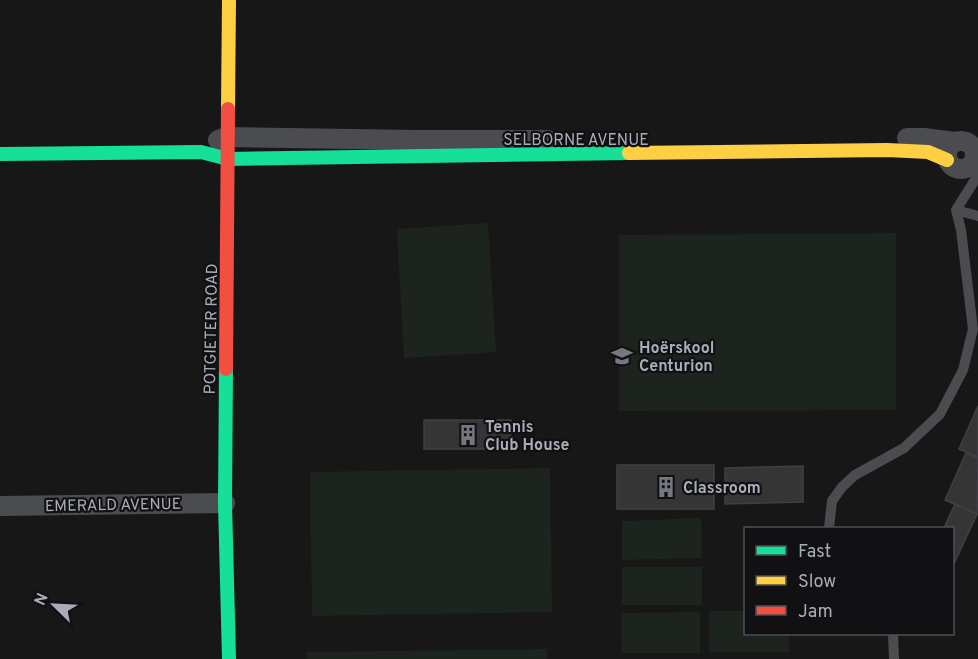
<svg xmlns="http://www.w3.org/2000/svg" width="978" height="659" font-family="Overpass,sans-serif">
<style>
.green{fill:#1d241e}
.building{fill:#353536;stroke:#3f4043;stroke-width:1.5}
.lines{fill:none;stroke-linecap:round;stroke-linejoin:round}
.lane{stroke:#4b4c50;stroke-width:10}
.street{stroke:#4b4c50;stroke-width:20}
.fast{stroke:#16e098;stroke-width:14}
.slow{stroke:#ffcf43;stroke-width:14}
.jam{stroke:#f24e42;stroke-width:14}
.labels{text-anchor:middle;stroke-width:4.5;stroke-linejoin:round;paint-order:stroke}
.street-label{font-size:16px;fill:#a8adb8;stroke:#111113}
.poi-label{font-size:16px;font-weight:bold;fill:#a8adb8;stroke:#111113;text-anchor:start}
</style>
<rect width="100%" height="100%" fill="#171717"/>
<path class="green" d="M488,223L496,352L404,358L397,229Z
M896,233V410L619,411V235Z
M550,468L552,612L312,616L310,472Z
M701,518L702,558L622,560V521Z
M622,567H702V605H622Z
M709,611H745L746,634H789V652H709Z
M700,612V653H622L621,613Z
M547,649V659H307V652Z"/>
<path class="building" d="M978,406V457L959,449Z
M424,420H511V449H424Z
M966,453L978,458L977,514L945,500Z
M617,465H714V509H617Z
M803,466V502L725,504V468Z
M955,504L977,514L952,568V528H944Z"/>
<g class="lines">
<path class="lane" d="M965,169L978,174
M956,210L978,216
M829,528L832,501L842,487L855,475L904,448L940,414L963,370L973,329L961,230L956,210L978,175
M893,634L894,659"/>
<path class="street" d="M907,138H924L955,142
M218,140L227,137L418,140H548
M947 155a14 14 0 1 1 28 0a14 14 0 1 1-28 0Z
M0,506L225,503"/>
<path class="fast" d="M0,154L201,152L228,159L629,153
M226,369L225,503L229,659"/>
<path class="slow" d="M228,109L229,0
M629,153L887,150L928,152L947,160"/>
<path class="jam" d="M226,369L228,109"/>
</g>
<defs>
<symbol id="school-bare" viewBox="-9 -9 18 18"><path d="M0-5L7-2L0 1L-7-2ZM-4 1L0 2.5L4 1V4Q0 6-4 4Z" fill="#757880" stroke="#111113" stroke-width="2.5" paint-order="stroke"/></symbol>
<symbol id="building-bare" viewBox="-9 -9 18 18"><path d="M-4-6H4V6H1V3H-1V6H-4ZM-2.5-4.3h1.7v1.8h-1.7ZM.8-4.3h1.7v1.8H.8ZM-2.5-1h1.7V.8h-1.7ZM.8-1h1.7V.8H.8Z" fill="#757880" stroke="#111113" stroke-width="2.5" paint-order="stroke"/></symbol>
</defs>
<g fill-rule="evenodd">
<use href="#school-bare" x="607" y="341" width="30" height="30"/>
<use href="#building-bare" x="453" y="420" width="30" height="30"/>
<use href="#building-bare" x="651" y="472" width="30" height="30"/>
</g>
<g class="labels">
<g class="street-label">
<text x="576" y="145">SELBORNE AVENUE</text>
<text transform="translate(210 329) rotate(-89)" y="6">POTGIETER ROAD</text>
<text transform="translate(113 504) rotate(-1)" y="6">EMERALD AVENUE</text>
</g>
<g class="poi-label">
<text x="639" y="353">Hoërskool<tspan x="639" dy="18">Centurion</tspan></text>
<text x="485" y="432">Tennis<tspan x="485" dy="18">Club House</tspan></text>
<text x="683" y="493">Classroom</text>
</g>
</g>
<rect x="744" y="527" width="210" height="108" fill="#111113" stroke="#4d4f55" stroke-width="1.5"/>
<rect x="756" y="546" width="30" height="9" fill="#16e098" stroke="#4d4f55" stroke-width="1.5"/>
<text x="798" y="557" font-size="18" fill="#a8adb8">Fast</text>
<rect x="756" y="576" width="30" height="9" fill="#ffcf43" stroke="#4d4f55" stroke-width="1.5"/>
<text x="798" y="587" font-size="18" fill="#a8adb8">Slow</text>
<rect x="756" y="606" width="30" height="9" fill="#f24e42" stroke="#4d4f55" stroke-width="1.5"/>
<text x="798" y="617" font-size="18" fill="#a8adb8">Jam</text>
<g transform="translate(54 605) rotate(294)" stroke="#111113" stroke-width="4.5" paint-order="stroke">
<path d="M0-4.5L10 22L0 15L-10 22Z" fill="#a8adb8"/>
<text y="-9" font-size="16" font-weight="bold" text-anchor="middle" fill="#a8adb8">N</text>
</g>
</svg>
